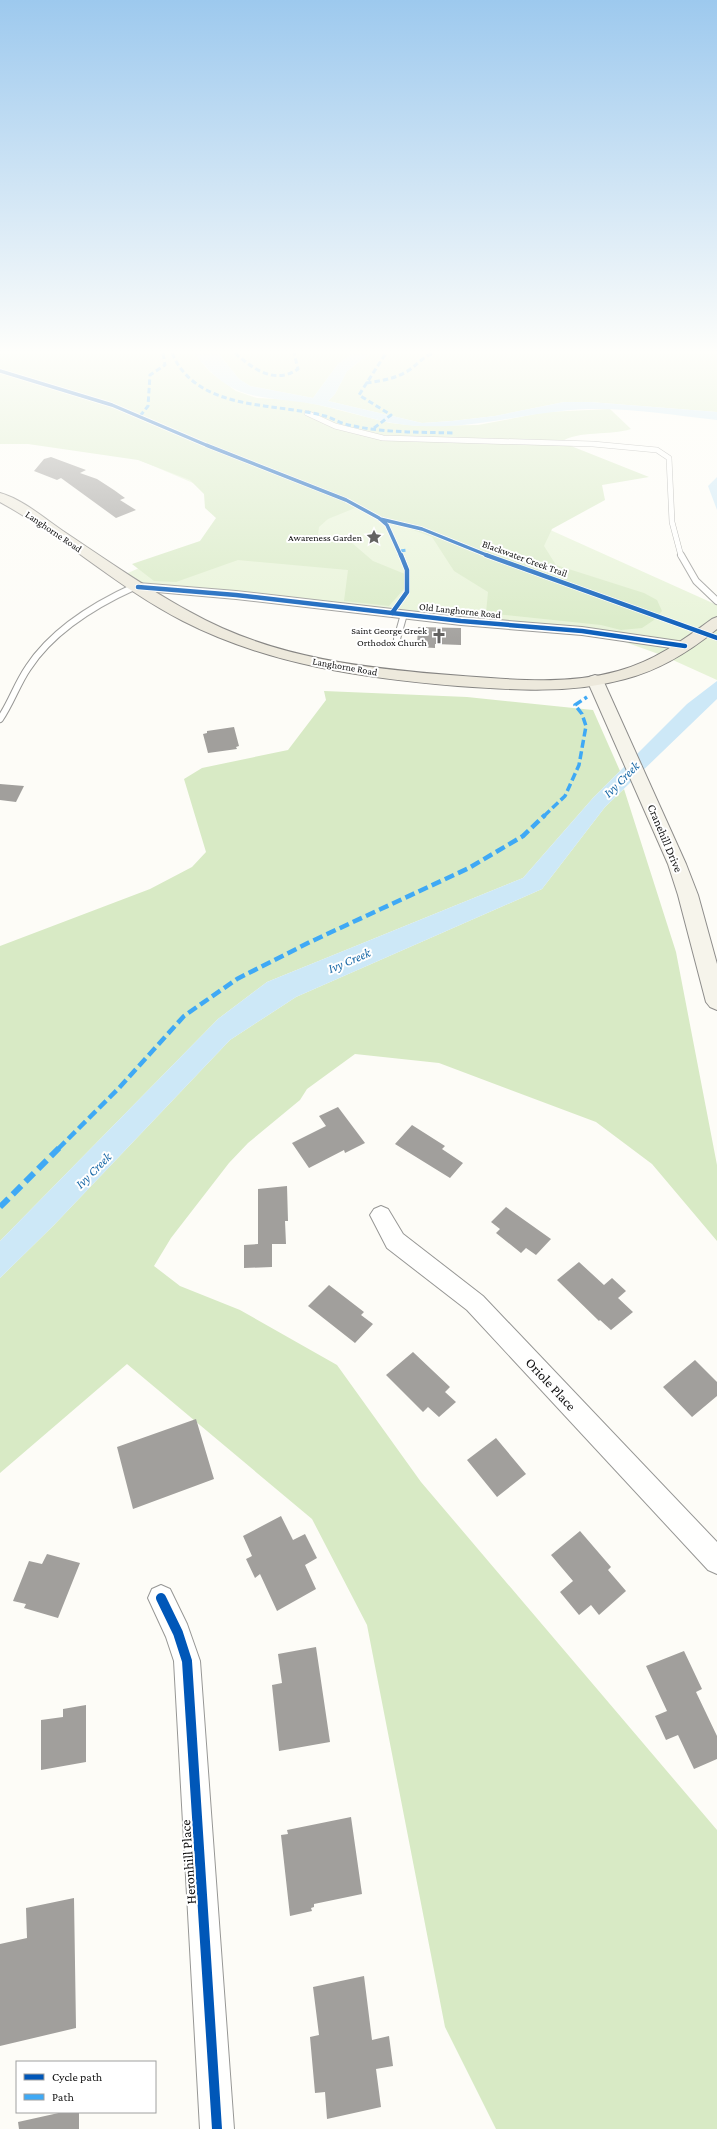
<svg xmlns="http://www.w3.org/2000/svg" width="717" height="2129" font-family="'Crimson Pro',serif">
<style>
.green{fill:#e7f3d7}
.forest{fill:#d8eac5}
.water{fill:#cde8f7}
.building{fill:#a19f9c}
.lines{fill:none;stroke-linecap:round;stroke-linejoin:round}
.service-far1-casing{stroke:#979795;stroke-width:6}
.service-casing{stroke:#979795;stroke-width:8}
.minor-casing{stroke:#979795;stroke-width:2}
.secondary-casing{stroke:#8e8d8b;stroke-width:2}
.primary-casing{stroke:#858482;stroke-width:2}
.service-far1{stroke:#fffffe;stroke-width:5}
.service{stroke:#fffffe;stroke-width:6}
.minor{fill:#fffffe;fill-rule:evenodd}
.secondary{fill:#f6f4eb;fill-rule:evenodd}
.primary{fill:#ede9dc;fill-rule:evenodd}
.quiet-far3{stroke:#3fa9f5;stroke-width:3;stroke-dasharray:5.5 3;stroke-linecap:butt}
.quiet-far2{stroke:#3fa9f5;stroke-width:3.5;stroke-dasharray:8 3.5;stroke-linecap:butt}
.quiet-far1{stroke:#3fa9f5;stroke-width:4.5;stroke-dasharray:10 4.5;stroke-linecap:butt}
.quiet{stroke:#3fa9f5;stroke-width:6;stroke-dasharray:12 6;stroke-linecap:butt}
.cycleway-far2-casing{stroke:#fff;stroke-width:5}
.cycleway-far1-casing{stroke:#fff;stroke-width:6}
.cycleway-casing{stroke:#fff;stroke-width:12}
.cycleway-far2{stroke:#0057b8;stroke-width:3.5}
.cycleway-far1{stroke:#0057b8;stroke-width:4.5}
.cycleway{stroke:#0057b8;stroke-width:10}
.labels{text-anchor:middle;stroke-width:4;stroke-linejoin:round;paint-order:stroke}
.far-street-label{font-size:10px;fill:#111;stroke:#fff}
.far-poi-label{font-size:10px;fill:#111;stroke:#fff;text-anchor:end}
.street-label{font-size:12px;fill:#111;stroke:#fff}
.water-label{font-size:13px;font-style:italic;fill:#1768a6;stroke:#fff}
.near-street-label{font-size:14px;fill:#111;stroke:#fff}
</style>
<rect width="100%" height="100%" fill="#fdfcf7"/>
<path class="green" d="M0,354L517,515L717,605V680L664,656L600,633L138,587L121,576L233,527L228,498L109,447Z"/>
<path class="forest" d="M0,353H194L210,372L236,391L257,398L294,400L319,405L390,423L419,426L478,425L546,412L610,409L631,429C610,436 578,430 561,442L649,477L602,485L605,500L552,529L544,546L556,565L644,593L657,600L662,611L654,620L642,628L621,630L601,625L486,613L488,592L454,571L432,537L355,508L328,519L319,527L318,535L352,543L373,561L405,574L404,589L389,606L344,601L348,570L238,560L176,582L154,581L132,564L200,541L216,518L205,508L204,494L190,480L138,460L28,444H0Z
M218,353H353L338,364L313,398L250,386L239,379Z
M371,353H717V412L590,402H564L495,416L452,421L422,423L328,401L335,394L347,371Z
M324,691L467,697L593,710L620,771L593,798L523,878L267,982L218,1019L0,1241V946L150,889L192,867L206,852L184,779L202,768L288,750L326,700Z
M624,789L676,952L717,1165V1241L652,1164L596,1122L439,1063L355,1054L307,1089L300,1100L248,1143L229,1163L171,1238L154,1266L180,1286L240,1310L337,1365L421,1482L717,1830V2129H496L445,2027L367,1625L312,1519L127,1364L0,1473V1278L54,1225L230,1040L296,997L542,889L605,807Z"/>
<path class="water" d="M194,353H218L239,379L250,386L313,398L338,364L353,353H371L347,371L335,394L328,401L422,423L452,421L495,416L564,402H590L717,412V420C674,415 631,408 588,409C530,411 478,429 420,426C383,425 349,410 313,404C258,395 233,403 194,353Z
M717,477V510L708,486Z
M717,681V699L605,807L542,889L296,997L230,1040L54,1225L0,1278V1241L218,1019L267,982L523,878L593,798L687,704Z"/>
<path class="building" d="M51,457L86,470L80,473L97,479L114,490L125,498L120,500L136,510L116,518L61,478L57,480L34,471L44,459Z
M418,627L461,628V645L435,644V648L417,647Z
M234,727L239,746L236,747L237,749L208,753L203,734L207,733V731Z
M0,784L24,786L16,802L0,800Z
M338,1107L365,1143L345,1153L344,1150L309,1168L292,1143L326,1126L319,1116Z
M412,1125L445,1146L442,1149L463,1163L450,1178L395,1144Z
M287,1186L288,1221H285L286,1244H272V1267L244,1268V1245L258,1244V1189Z
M506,1207L551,1239L536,1255L526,1248L521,1253L496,1233L500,1229L491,1222Z
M579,1262L604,1285L612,1278L626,1291L618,1298L633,1312L611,1330L600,1320L599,1321L557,1280Z
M329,1285L364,1312L361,1315L373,1324L355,1343L308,1306Z
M413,1352L450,1387L445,1392L456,1402L439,1417L428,1407L423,1412L386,1375Z
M695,1360L717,1382V1396L692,1417L663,1387Z
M196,1419L214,1479L133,1509L117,1447Z
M496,1438L526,1474L497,1497L467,1460Z
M281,1516L293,1540L305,1534L317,1558L305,1565L316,1589L277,1611L260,1574L255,1578L246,1559L252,1556L243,1536Z
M580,1531L611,1567L608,1570L626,1591L599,1615L591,1605L579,1615L560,1592L573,1581L551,1555Z
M47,1554L80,1563L58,1618L24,1608L26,1604L13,1601L29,1561L42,1564Z
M316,1647L330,1742L279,1751L272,1685L282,1683L278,1654Z
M684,1651L702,1689L696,1692L717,1736V1759L694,1769L678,1735L666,1740L655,1716L667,1711L646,1666Z
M86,1705V1762L41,1770V1720L63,1717V1709Z
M351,1817L362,1894L314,1904V1907L311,1908L312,1911L290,1916L281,1835L288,1834L287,1830Z
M74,1898L76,2028L0,2046V1944L27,1938L26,1908Z
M364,1976L372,2040L389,2036L393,2066L376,2069L381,2107L327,2119L325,2092L315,2093L310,2037L319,2035L313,1987Z
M63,2112H79V2129H19L18,2122Z"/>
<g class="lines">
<defs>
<path id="service-far1" d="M307,413L335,426L383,438L593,444L657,450L669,458L672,522L681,556"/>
<path id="service" d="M681,555L696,581L717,601
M397,639L404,614
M0,719C11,703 17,684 28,668C52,631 96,604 136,586"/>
<path id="minor" d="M138,583L236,591L461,617L582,627L685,642L692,646L685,650L582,635L461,625L236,599L134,590L132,587L134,584Z
M381,1206L388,1209L403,1234L483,1296L717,1542V1574L708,1570L467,1310L387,1248L370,1215L374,1209Z
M161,1585L170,1589L187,1624L200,1661L234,2129H200L174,1661L166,1637L148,1598L152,1589Z"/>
<path id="secondary" d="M595,675L601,677L603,680L686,864L698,895L717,964V1010L710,1007L706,1002L678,895L668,864L587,680L589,677Z"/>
<path id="primary" d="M0,493C22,499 44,518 63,531C105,559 146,588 190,612C273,659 370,669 463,676C514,680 568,685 618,671C654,661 682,641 712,619L717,617V629C689,652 660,670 625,679C571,694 514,690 458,686C364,678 269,665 183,621C118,588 64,537 0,502Z"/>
</defs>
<use href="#service-far1" class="service-far1-casing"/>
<use href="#service" class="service-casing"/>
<use href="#minor" class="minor-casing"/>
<use href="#secondary" class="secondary-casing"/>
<use href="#primary" class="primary-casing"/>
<use href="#service-far1" class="service-far1"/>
<use href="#service" class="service"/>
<use href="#minor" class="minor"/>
<use href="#secondary" class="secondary"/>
<use href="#primary" class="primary"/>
<path class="quiet-far3" d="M172,353C197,412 274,402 325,416C332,418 338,422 345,424C380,433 418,432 454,433
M235,353C253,369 275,385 298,369L294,353
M366,383C380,381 394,379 406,372C417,366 423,355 435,353
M140,416L148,406L150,375L165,365L163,353
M374,428L391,415L359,395L386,353
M400,551L408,550"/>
<path class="quiet-far2" d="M544,816L565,796L579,765L586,726L582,714L575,705L587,697"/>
<path class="quiet-far1" d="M58,1149L118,1089L184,1016L237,979L310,942L469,868L523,836L545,815"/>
<path class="quiet" d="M0,1207L59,1148"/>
<defs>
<path id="cycleway-far2" d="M0,371L112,405L206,445L346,500L379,518L387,525L401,556
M380,519L422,529L489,556"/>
<path id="cycleway-far1" d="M486,555L717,638
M138,587L236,595L461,621L582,631L685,646
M392,613L407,592V570L401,555"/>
<path id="cycleway" d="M161,1598L178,1633L187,1661L217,2129"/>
</defs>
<use href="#cycleway-far2" class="cycleway-far2-casing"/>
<use href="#cycleway-far1" class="cycleway-far1-casing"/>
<use href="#cycleway" class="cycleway-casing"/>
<use href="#cycleway-far2" class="cycleway-far2"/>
<use href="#cycleway-far1" class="cycleway-far1"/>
<use href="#cycleway" class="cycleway"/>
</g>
<linearGradient id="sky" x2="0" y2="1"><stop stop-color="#9dc9ee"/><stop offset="0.54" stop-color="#fefefb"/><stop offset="1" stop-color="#fefefb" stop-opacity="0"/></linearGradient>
<rect width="717" height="651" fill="url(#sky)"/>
<defs>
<symbol id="sight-bare" viewBox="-9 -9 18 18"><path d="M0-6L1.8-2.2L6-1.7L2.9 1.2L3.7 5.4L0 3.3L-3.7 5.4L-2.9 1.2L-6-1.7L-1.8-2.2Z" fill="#646362" stroke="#fff" stroke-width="2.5" paint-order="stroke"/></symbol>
<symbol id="church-bare" viewBox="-9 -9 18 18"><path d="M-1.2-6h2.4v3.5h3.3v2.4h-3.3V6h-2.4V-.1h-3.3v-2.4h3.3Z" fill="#646362" stroke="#fff" stroke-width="2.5" paint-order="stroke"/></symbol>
</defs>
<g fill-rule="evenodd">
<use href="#sight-bare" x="363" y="526" width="22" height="22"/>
<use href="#church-bare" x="428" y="625" width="22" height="22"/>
</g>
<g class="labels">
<g class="far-street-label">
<text transform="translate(54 531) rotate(34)" y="4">Langhorne Road</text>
<text transform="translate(525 558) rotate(20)" y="4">Blackwater Creek Trail</text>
<text transform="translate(460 610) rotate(6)" y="4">Old Langhorne Road</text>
<text transform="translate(345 666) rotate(10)" y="4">Langhorne Road</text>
</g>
<g class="far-poi-label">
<text x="362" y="541">Awareness Garden</text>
<text x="427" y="634">Saint George Greek<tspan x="427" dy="12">Orthodox Church</tspan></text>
</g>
<g class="street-label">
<text transform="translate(665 838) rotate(67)" y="4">Cranehill Drive</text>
</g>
<g class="water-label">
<text transform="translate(621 779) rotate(-45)" y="5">Ivy Creek</text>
<text transform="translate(349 960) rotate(-23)" y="5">Ivy Creek</text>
<text transform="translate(93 1170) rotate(-45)" y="5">Ivy Creek</text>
</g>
<g class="near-street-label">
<text transform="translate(551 1384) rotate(47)" y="5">Oriole Place</text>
<text transform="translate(188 1862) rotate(-94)" y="5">Heronhill Place</text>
</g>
</g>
<rect x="16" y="2061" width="140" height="52" fill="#ffffff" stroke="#a0a0a0"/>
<rect x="24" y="2074" width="20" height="6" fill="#0057b8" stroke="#a0a0a0"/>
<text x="52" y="2081" font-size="12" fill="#111111">Cycle path</text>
<rect x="24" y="2094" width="20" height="6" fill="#3fa9f5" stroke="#a0a0a0"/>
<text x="52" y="2101" font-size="12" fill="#111111">Path</text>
</svg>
